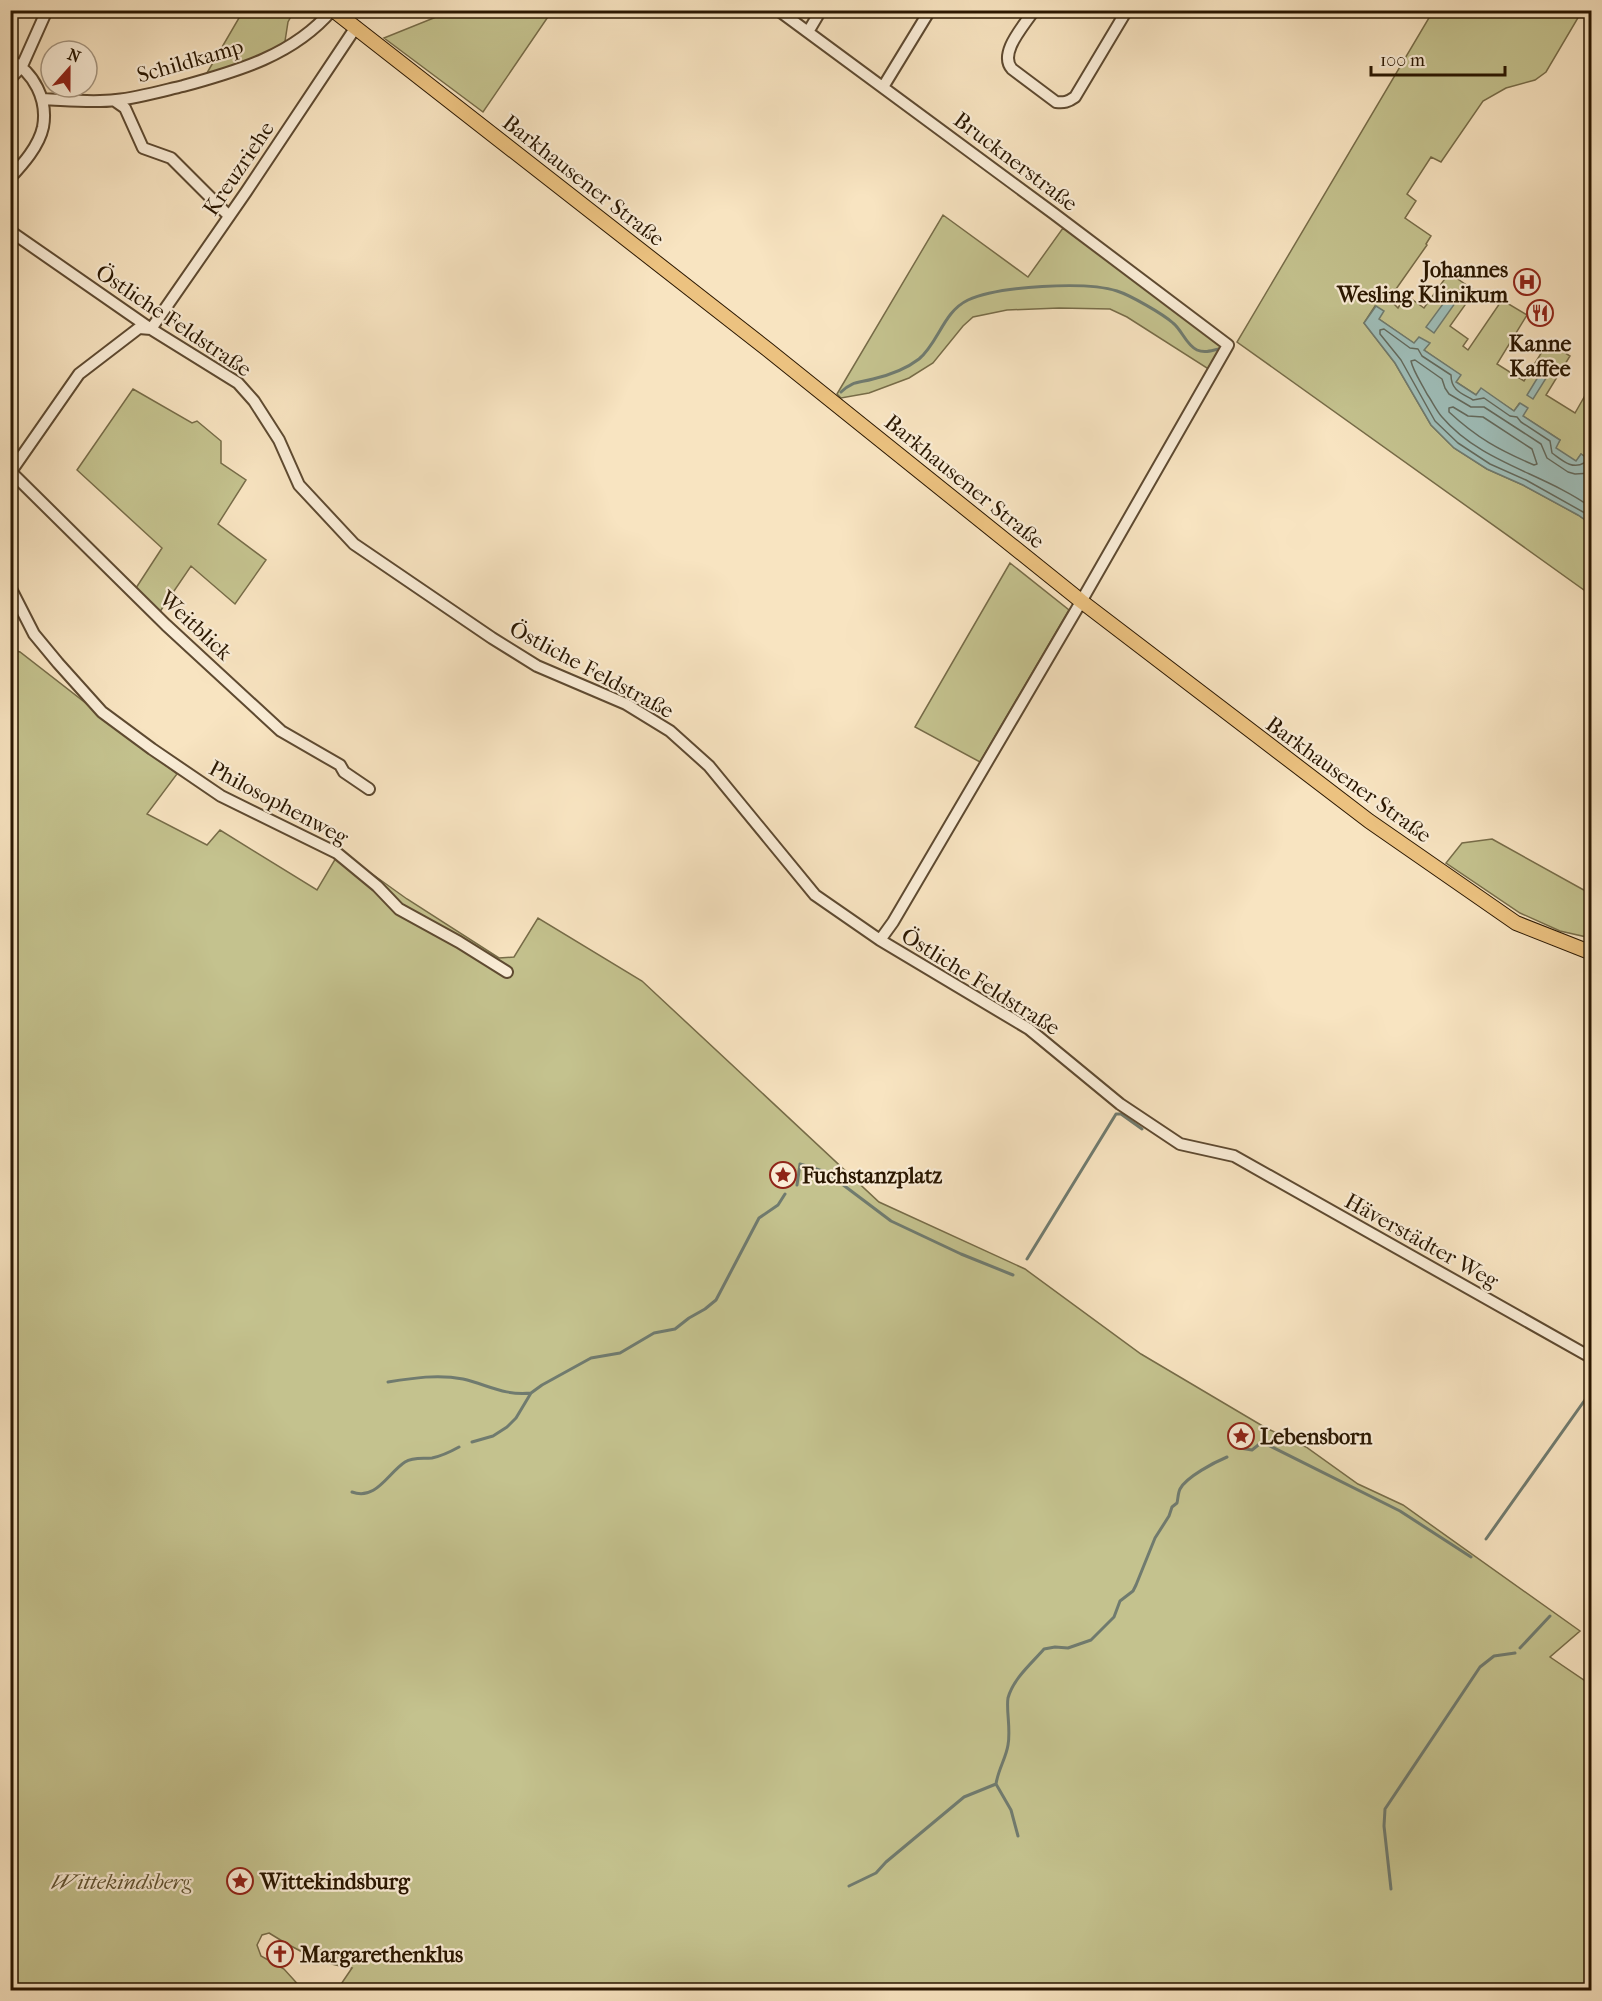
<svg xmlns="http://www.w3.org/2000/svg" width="1602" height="2001" font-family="'IM FELL French Canon',serif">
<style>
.green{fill:#c4c28e;stroke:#776c48;stroke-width:1.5}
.water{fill:#9fbeb9;stroke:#707b6f;stroke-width:1.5}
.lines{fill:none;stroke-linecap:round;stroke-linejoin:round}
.shore{stroke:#646a5d;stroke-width:1.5}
.stream{stroke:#707b6f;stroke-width:3}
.minor-casing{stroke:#5e4a31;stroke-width:14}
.major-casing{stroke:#2a1701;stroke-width:16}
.minor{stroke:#faedd7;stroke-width:10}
.major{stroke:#ecc280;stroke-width:14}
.labels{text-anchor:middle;stroke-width:4.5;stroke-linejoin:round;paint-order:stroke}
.street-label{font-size:22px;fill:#2a1701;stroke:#faedd7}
.poi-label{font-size:22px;font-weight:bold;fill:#2a1701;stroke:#faedd7;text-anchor:start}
.park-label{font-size:22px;font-style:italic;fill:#605332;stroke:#faedd7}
</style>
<rect width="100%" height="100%" fill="#f8e4c1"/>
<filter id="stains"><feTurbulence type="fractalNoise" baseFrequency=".00333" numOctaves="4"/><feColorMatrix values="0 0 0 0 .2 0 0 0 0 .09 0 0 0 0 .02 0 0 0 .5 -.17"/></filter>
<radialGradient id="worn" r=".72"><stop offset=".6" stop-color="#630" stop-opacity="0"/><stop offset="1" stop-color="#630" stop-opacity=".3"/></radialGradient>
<path class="green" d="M243,11H294L288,22L283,54L204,78Z
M451,11H552L483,112L384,38Z
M1433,11H1582L1546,72L1535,80L1506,88L1483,101L1441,162L1431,157L1407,194L1416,201L1405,218L1431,236L1426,244L1427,245L1389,299L1398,308L1406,295L1424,308L1449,273L1475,291L1450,326L1468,339L1463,346L1468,350L1502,300L1527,315L1497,364L1524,381L1548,342L1570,356L1546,395L1575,413L1591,385V461L1581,454L1576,462L1555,448L1560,440L1523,416L1519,404L1514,411L1481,389L1476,395L1456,382L1460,375L1424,350L1429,343L1415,344L1379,319L1375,306L1364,323L1395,363L1431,425L1454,448L1487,469L1523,485L1578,515L1591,524V595L1237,342Z
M943,215L1028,277L1063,228L1221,344L1222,350L1210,370L1127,317L1110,309L1059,308L1007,310L973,317L963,326L933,363L909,378L869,393L841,398L837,394Z
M133,389L192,423L197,421L221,441V463L246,480L218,524L266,560L235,604L191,566L159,613L136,588L162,548L77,470Z
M1010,563L1069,610L980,762L915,727Z
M10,649L20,652L177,774L147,814L207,845L220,830L317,890L340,851L407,899L499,958L514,957L538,918L642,981L879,1202L1025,1269L1141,1354L1266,1428L1306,1447L1358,1484L1403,1505L1580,1631L1550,1657L1591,1685V1990H419L413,1985L408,1990H337L352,1968C323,1965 293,1948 269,1933L262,1935L257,1945L261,1956L284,1969L303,1990H11Z
M1492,839L1591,894V938L1560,931L1520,913L1446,863L1462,843Z"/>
<path class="water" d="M1451,293L1458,299L1434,333L1426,327Z
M1376,306L1384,311L1379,319L1414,343L1419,337L1430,343L1424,350L1461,375L1456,382L1476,395L1481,388L1514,411L1520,403L1528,408L1523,416L1560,440L1556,448L1576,461L1581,454L1591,461V524L1578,515L1523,485L1487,469L1454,448L1431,425L1395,363L1364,323Z
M1549,359L1555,364L1533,399L1527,395Z"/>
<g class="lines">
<path class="shore" d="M1453,407L1468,416L1483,417L1532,449L1537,464L1534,465C1499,450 1477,438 1449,412V408Z
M1592,465L1584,463C1572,470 1562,460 1552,453L1550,441L1521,422L1517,417L1510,416L1484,398L1473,400C1461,393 1451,390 1451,375L1422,356L1418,349L1410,348L1384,329L1380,330V334L1401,360L1435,421L1458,443L1490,464L1526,480L1592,517
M1592,473L1575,474L1568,472L1547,458L1541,444L1484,407H1471L1449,394L1445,388L1442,379L1415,360L1411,361C1413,371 1422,384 1427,394C1432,401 1436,410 1442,417C1481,463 1544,473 1592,508"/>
<path class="stream" d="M841,392C852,381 859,383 873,379C890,375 906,369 919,359C939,342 943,312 968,300C998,286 1086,281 1117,291C1130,295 1163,314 1173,323C1182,330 1186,345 1197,350C1204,353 1211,351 1219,349
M797,1185L800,1164L826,1172L891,1221L961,1254L1013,1275
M1027,1259L1116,1114H1121L1142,1129
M388,1382C413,1378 438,1374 463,1379C488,1385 505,1396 531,1393
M472,1442L493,1436L507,1427L516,1418L531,1393L542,1385L591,1358L620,1353L654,1333L675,1329L689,1318L705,1309L716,1300L759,1218L778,1205L785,1194
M1240,1448L1252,1450L1262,1442L1400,1511L1471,1557
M352,1492C376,1501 388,1473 405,1462C413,1457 423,1459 432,1458C442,1456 450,1452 459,1447
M1486,1539L1592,1390
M1520,1648L1550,1616
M996,1784L1011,1810L1018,1836
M849,1886L876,1873L886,1862L964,1797L996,1784C998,1770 1006,1758 1008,1745C1011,1729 1006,1710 1008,1698C1013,1679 1031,1664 1044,1649L1055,1647L1068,1648L1091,1640L1114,1617L1120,1601L1133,1591L1136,1585L1155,1538L1169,1516L1172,1507L1177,1503C1178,1499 1178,1493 1180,1489C1186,1477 1215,1462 1227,1457
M1391,1889L1384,1826L1385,1809L1480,1667L1494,1656L1515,1653"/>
<defs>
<path id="minor" d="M778,10L1053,213L1228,345L1078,607L893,922L880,940
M1034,10C1024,26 998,53 1012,69L1056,102C1064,103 1068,102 1075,97L1127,10
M808,32L821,10
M10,60C34,72 48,100 43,127C39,146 23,164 10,178
M10,79L22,66L47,10
M883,87L930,10
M43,99C67,100 93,103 116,100C138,98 162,91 183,86C238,71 294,55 332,10
M115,101L125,108L143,148L171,158L229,216
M10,231L151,329L238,383L254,401L279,440L299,485L354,544L492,638L537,666L626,704L670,731L709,766L815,895L880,940L1029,1029L1120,1104L1180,1144L1234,1156L1592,1358
M151,329L246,192L356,27
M11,472L166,625L281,731L340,765L344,772L369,789
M10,473L79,374L139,328L151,329
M10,587L34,634L58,663L102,712L152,749L221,796L337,853L377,886L399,909L459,942L507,972"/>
<path id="major" d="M333,10L767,349L1081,601L1369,821L1516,923L1592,953"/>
</defs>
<use href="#minor" class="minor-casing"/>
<use href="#major" class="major-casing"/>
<use href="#minor" class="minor"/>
<use href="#major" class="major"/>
</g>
<defs>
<symbol id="hospital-ring" viewBox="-11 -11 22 22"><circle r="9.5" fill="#faedd7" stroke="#8f2418" stroke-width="1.5"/><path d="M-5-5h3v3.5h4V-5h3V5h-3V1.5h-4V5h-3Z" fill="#8f2418"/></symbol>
<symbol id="restaurant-ring" viewBox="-11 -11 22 22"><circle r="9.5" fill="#faedd7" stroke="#8f2418" stroke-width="1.5"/><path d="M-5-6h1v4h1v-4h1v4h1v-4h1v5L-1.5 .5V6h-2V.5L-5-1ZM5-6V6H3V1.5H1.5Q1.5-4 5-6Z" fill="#8f2418"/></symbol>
<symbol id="sight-ring" viewBox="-11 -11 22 22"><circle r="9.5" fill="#faedd7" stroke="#8f2418" stroke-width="1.5"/><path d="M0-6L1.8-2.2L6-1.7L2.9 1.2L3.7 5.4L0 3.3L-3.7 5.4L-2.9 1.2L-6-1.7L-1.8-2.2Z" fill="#8f2418"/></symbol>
<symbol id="church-ring" viewBox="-11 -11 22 22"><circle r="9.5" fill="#faedd7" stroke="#8f2418" stroke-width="1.5"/><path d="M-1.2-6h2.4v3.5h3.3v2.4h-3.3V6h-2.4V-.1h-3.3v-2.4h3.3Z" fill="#8f2418"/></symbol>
</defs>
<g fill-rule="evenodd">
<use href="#hospital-ring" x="1512" y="267" width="30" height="30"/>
<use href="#restaurant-ring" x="1525" y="298" width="30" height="30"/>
<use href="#sight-ring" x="768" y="1160" width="30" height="30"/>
<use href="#sight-ring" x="1226" y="1421" width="30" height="30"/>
<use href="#sight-ring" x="225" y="1866" width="30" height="30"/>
<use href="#church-ring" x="265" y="1939" width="30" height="30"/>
</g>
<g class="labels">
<g class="street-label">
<text transform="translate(190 60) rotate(-16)" y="8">Schildkamp</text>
<text transform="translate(1016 161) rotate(37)" y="8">Brucknerstraße</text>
<text transform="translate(238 168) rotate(-56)" y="8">Kreuzriehe</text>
<text transform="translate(584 180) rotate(38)" y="8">Barkhausener Straße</text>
<text transform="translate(174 320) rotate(34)" y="8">Östliche Feldstraße</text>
<text transform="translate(965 481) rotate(39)" y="8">Barkhausener Straße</text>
<text transform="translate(196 625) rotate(43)" y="8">Weitblick</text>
<text transform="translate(592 669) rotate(28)" y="8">Östliche Feldstraße</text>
<text transform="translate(1349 779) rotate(36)" y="8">Barkhausener Straße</text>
<text transform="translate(279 802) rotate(28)" y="8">Philosophenweg</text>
<text transform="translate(981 981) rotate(32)" y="8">Östliche Feldstraße</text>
<text transform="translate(1422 1240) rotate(29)" y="8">Häverstädter Weg</text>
</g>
<g class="poi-label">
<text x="1508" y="277" text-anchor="end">Johannes<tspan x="1508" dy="25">Wesling Klinikum</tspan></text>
<text x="1540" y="351" text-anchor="middle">Kanne<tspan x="1540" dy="25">Kaffee</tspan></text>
<text x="802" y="1183">Fuchstanzplatz</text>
<text x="1260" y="1444">Lebensborn</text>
<text x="260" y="1889">Wittekindsburg</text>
<text x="300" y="1962">Margarethenklus</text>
</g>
<g class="park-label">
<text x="121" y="1889">Wittekindsberg</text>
</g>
</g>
<rect width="1602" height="2001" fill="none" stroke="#f8e4c1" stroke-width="36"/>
<rect x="12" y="12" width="1578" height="1977" fill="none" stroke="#2a1701" stroke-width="3"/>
<rect x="18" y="18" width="1566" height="1965" fill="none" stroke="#2a1701" stroke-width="1.5"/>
<g transform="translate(69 69) rotate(21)"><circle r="28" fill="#faedd7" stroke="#a79781" stroke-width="1.5"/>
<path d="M0-4.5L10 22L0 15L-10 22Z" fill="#8f2418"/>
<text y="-9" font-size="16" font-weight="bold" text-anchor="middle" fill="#2a1701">N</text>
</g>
<path d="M1371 66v9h134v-9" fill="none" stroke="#2a1701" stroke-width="3"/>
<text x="1380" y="66" font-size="18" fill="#2a1701" stroke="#faedd7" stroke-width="4.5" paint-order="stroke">100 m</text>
<rect width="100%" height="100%" filter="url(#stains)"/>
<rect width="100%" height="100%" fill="url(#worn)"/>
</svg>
